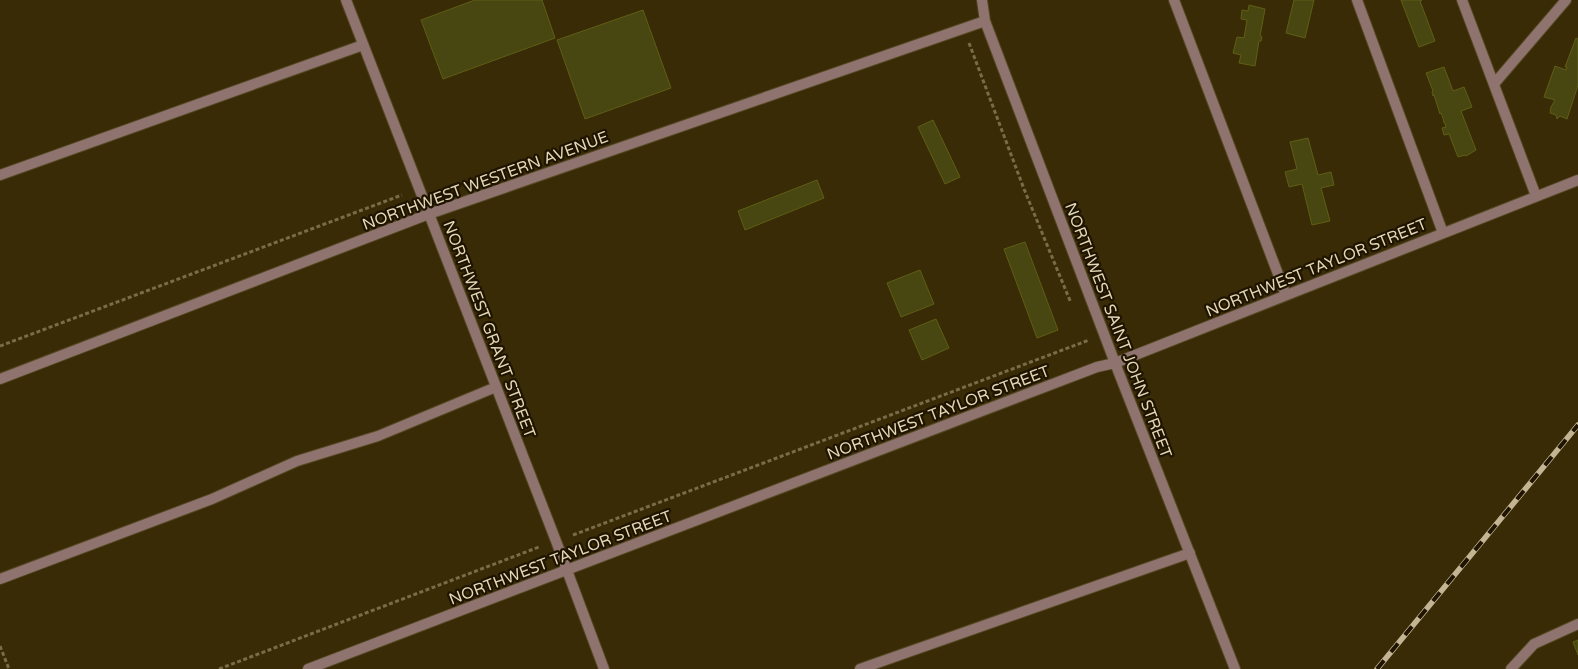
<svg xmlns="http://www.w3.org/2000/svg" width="1578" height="669" font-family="'Varela Round',sans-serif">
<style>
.building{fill:#484711;stroke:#5f5e15}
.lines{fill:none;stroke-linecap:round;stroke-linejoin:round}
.service-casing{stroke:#544722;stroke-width:12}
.minor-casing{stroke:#544722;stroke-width:12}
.path{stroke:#796c48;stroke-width:3;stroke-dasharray:4 2.5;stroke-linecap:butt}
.service{stroke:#8f736e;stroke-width:10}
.minor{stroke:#8f736e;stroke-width:10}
.rail-casing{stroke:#c3b594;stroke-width:5.5}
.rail{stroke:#1e1400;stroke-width:4;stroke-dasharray:11;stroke-linecap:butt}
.labels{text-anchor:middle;stroke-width:4.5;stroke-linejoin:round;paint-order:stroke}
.street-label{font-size:16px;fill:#e4d7b6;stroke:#1e1400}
</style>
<rect width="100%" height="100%" fill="#392b06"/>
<path class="building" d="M475,0H542L555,38L443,79L421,20Z
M1294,0H1314L1305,38L1286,33Z
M1401,0H1422L1420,1L1435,41L1419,47Z
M1249,5L1265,9L1260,36L1262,37L1261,41H1259L1255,66L1239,63L1241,55L1233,53L1237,37L1244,38L1247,20L1241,19L1242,10L1248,11Z
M643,10L671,88L585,119L557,40Z
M1576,38L1578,39V85L1567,119L1560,116L1557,119L1556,115L1550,113L1551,107L1555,100L1544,97L1555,66L1566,70L1567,67H1565Z
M1444,67L1453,91L1464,87L1472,107L1461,111L1476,150L1466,156L1465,155L1458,157L1449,134L1444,135L1442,128L1446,127L1445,123H1444L1443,118L1441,113L1440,114L1434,95L1433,96L1432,92L1433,91L1426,73Z
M933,120L960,177L945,184L918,127Z
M1308,138L1318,175L1331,172L1334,185L1321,188L1330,221L1312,225L1302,184L1289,187L1285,172L1297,169L1290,142Z
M817,180L824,198L745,230L738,211Z
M1025,242L1058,330L1037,338L1004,249Z
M920,270L934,304L901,317L887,283Z
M936,319L949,348L922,360L909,330Z
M1578,640V655L1573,642Z"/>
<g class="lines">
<defs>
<path id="service" d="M1174,0L1286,295
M1462,0L1536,196
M1494,84L1566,0
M0,175L363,45
M0,579L212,499L297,461L378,436L496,387
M860,669L1190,553
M1511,669L1534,644L1578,624"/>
<path id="minor" d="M346,0L556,541L604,669
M982,0L985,21L1115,363L1235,669
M1357,0L1443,233
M0,379L429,214L985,21
M308,669L1097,367L1115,363L1578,180"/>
</defs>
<use href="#service" class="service-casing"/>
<use href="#minor" class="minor-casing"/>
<path class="path" d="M969,43L1024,189L1071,303
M0,346L402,195
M573,535L1089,340
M0,646L9,669
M219,669L539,547"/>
<use href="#service" class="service"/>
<use href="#minor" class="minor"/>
<defs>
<path id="rail" d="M1377,669L1578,425"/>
</defs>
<use href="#rail" class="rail-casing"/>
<use href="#rail" class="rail"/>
</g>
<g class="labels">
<g class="street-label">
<text transform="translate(485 180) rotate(-20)" y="6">NORTHWEST WESTERN AVENUE</text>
<text transform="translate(1316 267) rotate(-22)" y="6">NORTHWEST TAYLOR STREET</text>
<text transform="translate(490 329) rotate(69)" y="6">NORTHWEST GRANT STREET</text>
<text transform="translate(1119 330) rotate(69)" y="6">NORTHWEST SAINT JOHN STREET</text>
<text transform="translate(938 412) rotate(-21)" y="6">NORTHWEST TAYLOR STREET</text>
<text transform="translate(560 557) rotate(-21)" y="6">NORTHWEST TAYLOR STREET</text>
</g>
</g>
</svg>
